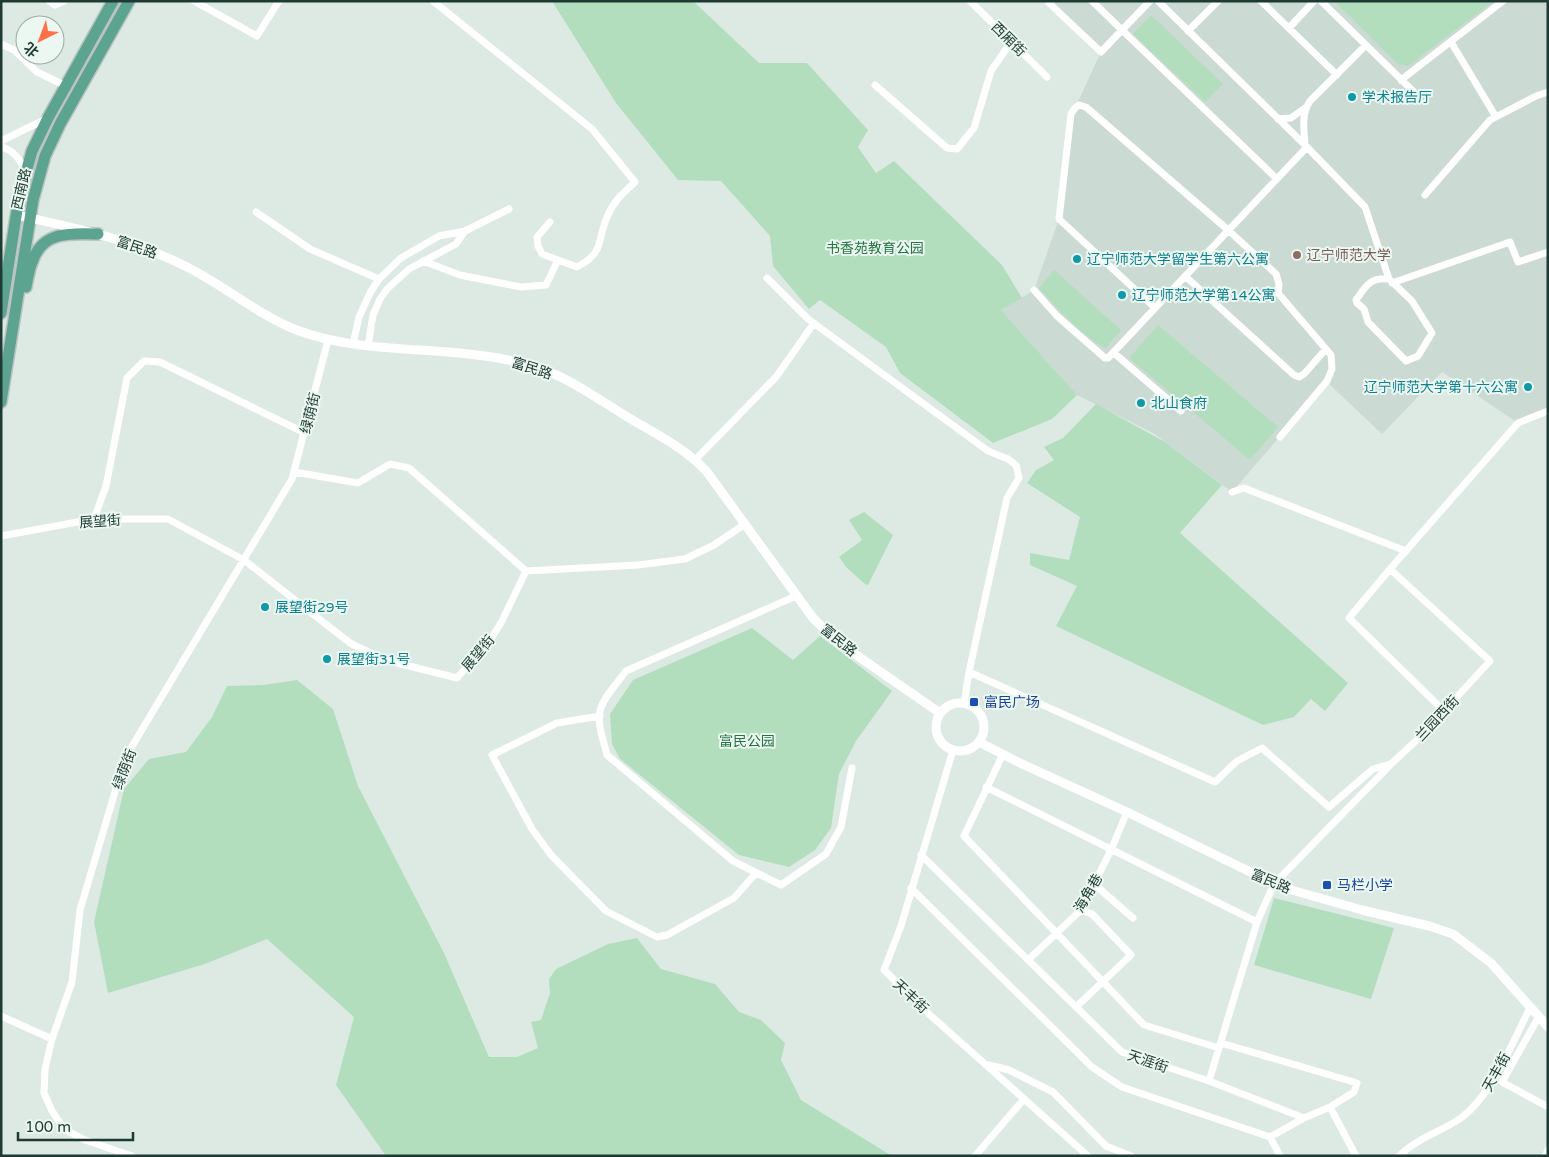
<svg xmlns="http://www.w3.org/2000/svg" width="1549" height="1157" font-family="'Varela Round','Noto Sans SC',sans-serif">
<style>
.built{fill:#cbdad3}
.green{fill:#b3debe}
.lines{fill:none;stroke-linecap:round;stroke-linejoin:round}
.primary-casing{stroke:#bbc4c2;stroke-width:14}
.minor{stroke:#fff;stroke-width:7}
.tertiary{stroke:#fff;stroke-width:9}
.primary{stroke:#5da490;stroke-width:11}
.culture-dot{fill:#0f9aa8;stroke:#edf7f2;stroke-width:2}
.education-dot{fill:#8d6e63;stroke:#edf7f2;stroke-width:2}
.transit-dot{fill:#1a4fb4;stroke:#edf7f2;stroke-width:2}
.labels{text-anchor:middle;stroke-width:4;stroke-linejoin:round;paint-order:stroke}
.street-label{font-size:14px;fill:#1d3b32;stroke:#edf7f2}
.culture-label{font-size:14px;fill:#0d838f;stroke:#edf7f2;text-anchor:start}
.park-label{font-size:14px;fill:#247542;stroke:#edf7f2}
.education-label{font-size:14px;fill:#785e54;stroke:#edf7f2;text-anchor:start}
.transit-label{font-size:14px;fill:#164399;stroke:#edf7f2;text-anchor:start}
</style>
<rect width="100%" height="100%" fill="#ddeae4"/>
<path class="built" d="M1051,1H1548V411L1518,423L1442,372L1382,434L1327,382L1232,492L1153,433L1077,395L1001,310L1034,290L1059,219L1075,108L1101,52Z"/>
<path class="green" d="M552,1H693L759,63H807L868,130L858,147L876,173L894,161L1002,265L1022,298L1001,310L1077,395L1052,419L993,443L900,373L886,347L820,300L809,309L773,266L770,236L721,181L678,180L616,103Z
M1494,1L1408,66L1398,64L1335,2Z
M1151,15L1223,84L1205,102L1133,34Z
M1054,270L1121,330L1106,348C1083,338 1056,307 1039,288Z
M1158,325L1278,427L1250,460L1129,358Z
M1096,404L1165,442L1222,485L1180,533L1348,683L1325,711L1311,699L1294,717L1263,725L1056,626L1077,586L1030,565V553L1069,560L1080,517L1027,483L1036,470L1054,460L1044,447L1063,438Z
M864,512L893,535L868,585L865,584L847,568L839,557L862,540L849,520Z
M752,628L793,660L820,636L892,691L856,741L839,774L831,828L815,850L789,867L739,855L620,759L612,744L610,714L633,680Z
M297,680L333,709L358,786L444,953L489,1057H517L538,1048L531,1022L541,1020L550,993L549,979L556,969L608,944L637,938L661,969L715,984L739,1012L761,1020L785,1043L781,1060L801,1100L892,1156H386L336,1085L354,1017L267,939L205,964L108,993L94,922L124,789L149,759L186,752L212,717L227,686L263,685Z
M1274,898L1394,928L1371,999L1254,965Z"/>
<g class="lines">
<defs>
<path id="primary" d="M26,287C28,278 29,268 33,260C43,231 72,233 98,234
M1,313L19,197L32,151L48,118L113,1
M1,402L33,200L45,156L60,124L129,1"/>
</defs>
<use href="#primary" class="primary-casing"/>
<path class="minor" d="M49,1L55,5L64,1
M194,1L257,36L279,1
M433,1L592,129L635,182C624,192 614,201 608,215C596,240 606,252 577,267L542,254L538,246L537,237L550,222
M970,1L1047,77
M1051,1L1049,3L1101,52L1122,30L1092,1
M1150,1L1122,30L1277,179
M1158,1L1305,145L1365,207L1389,279L1412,301L1432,333L1418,356L1406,361L1368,322L1364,309L1357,303L1356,300C1366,286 1370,277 1389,279
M1261,1L1337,75
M1321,1L1417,95
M1289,28L1314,1
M1188,31L1218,1
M1451,42L1496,117
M1,44L14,50L37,72L66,86
M1401,80L1503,1
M875,85L947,148L957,149L974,128L991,71L1011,42
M1278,119L1291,118L1305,108
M1,141L48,118
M1305,145C1304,130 1301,114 1310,101L1366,45
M1,147C14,150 20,160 26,171
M1425,195L1490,120L1536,96L1548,92
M256,212L310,249L379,279
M423,261L460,275L521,287L546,285L558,260
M1185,276L1294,375L1299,377L1304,374L1326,349
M767,278L808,319L988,451L1008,459L1016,465L1019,478L1007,498L969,672L964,704
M1392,283L1510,242L1518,262L1548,252
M1034,290L1057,316L1105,358H1108L1307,147
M1155,308L1059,219L1071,114L1075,108L1079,105L1086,107L1228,230L1276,274L1279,284L1278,293L1331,355L1332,369L1327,381L1280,437
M353,344L359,317L370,293L379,279L401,258L439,236L465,231L509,209
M368,346L373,315L380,299L387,289L409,269L456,244L465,231
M1114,353L1181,411
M695,460L776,377L814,323
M294,472L358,483L390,464L409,468L526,571
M1232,492L1244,488L1406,551
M94,519L106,486L127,378L144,361L160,362L305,433
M1,536L94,519H168L244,560L350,643L385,660L457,678L489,642L502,621L526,571L638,565L685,559L714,545L745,524
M1390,569L1349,618L1444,711
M796,596L626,671C619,681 602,699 600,711C597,725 604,742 607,755L733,861L781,885L826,854L841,827L852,768
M969,672L1215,782L1237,761L1262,748L1329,807L1373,769L1390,764
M600,716L557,723L492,755L532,829L551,855L606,911L657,937L667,935L734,898L756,873
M953,750L901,926L884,970L930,1015L1088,1156
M1003,754L964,836L1144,1025L1219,1048
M986,787L1257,922
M921,855L1122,1052L1209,1081L1304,1118L1330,1107L1356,1156
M1094,884L1133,918
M911,888L1092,1067L1122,1087L1270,1137L1280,1156
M1028,960L1081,910L1111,850L1127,812
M1076,1007L1131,955L1092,914L1081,910
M1,1016L52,1039
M1538,1018L1502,1082L1548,1107
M1221,1043L1357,1083L1354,1092L1330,1107
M989,1065L1009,1070L1053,1092L1106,1146L1131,1156
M1209,1081L1257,922L1274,884L1391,764L1419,738L1490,661L1390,569L1518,423L1548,411
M1270,1137L1304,1118
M132,1156L85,1140L64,1129L52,1111L44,1093L45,1069L52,1039L72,982L80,910L125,758L292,479L328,340
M975,1156L1024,1099
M1399,1156C1417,1138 1441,1132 1461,1118C1492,1095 1512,1043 1530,1008
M1545,1156L1548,1150"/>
<path class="tertiary" d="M17,215C71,227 133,240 183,265C221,283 255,313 294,329C353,352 416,347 477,355C504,358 530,364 554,374C578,384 606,404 629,418C656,434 685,448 707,472L813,618L836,641L940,713
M936 727a24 24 0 1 1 48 0a24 24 0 1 1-48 0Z
M979,742L1022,764L1127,812L1281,887L1362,910L1429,926L1453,934L1491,963L1548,1027"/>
<use href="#primary" class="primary"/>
</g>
<g class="culture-dot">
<circle cx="1352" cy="97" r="5"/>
<circle cx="1077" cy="259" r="5"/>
<circle cx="1122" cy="295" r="5"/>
<circle cx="1528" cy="387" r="5"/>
<circle cx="1141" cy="403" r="5"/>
<circle cx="265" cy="607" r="5"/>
<circle cx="327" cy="659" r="5"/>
</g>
<circle class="education-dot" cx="1297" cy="255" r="5"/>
<g class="transit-dot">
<rect x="969" y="697" width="10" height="10" rx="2.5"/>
<rect x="1322" y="880" width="10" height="10" rx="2.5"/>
</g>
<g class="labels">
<g class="street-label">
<text transform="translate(1009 39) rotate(45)" y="5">西厢街</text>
<text transform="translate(21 189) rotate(-77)" y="5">西南路</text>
<text transform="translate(137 247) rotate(19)" y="5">富民路</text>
<text transform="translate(532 368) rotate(18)" y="5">富民路</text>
<text transform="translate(310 413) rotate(-76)" y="5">绿荫街</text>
<text transform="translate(100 521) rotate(-4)" y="5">展望街</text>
<text transform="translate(839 640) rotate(39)" y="5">富民路</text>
<text transform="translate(478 653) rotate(-50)" y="5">展望街</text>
<text transform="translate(1437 718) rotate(-47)" y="5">兰园西街</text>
<text transform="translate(124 769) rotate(-69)" y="5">绿荫街</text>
<text transform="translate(1271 881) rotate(23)" y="5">富民路</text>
<text transform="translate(1088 893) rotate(-60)" y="5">海角巷</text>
<text transform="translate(911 996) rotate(43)" y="5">天丰街</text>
<text transform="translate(1148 1061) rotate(19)" y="5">天涯街</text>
<text transform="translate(1496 1072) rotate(-61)" y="5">天丰街</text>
</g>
<g class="culture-label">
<text x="1362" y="102">学术报告厅</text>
<text x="1087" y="264">辽宁师范大学留学生第六公寓</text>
<text x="1132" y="300">辽宁师范大学第14公寓</text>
<text x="1518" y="392" text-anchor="end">辽宁师范大学第十六公寓</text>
<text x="1151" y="408">北山食府</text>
<text x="275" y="612">展望街29号</text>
<text x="337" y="664">展望街31号</text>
</g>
<g class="park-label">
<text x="875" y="253">书香苑教育公园</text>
<text x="747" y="746">富民公园</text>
</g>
<g class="education-label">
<text x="1307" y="260">辽宁师范大学</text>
</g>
<g class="transit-label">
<text x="984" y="707">富民广场</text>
<text x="1337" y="890">马栏小学</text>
</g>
</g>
<rect width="1549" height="1157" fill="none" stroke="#1d3b32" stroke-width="5"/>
<g transform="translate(40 40) rotate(222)"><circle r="24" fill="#edf7f2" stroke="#9aaca5"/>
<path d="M0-4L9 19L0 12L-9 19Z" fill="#fe7047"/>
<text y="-8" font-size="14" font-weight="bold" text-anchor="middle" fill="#1d3b32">北</text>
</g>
<path d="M18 1132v8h115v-8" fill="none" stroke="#1d3b32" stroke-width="2.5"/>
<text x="25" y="1132" font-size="15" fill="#1d3b32" stroke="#edf7f2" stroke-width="4" paint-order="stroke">100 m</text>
</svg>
